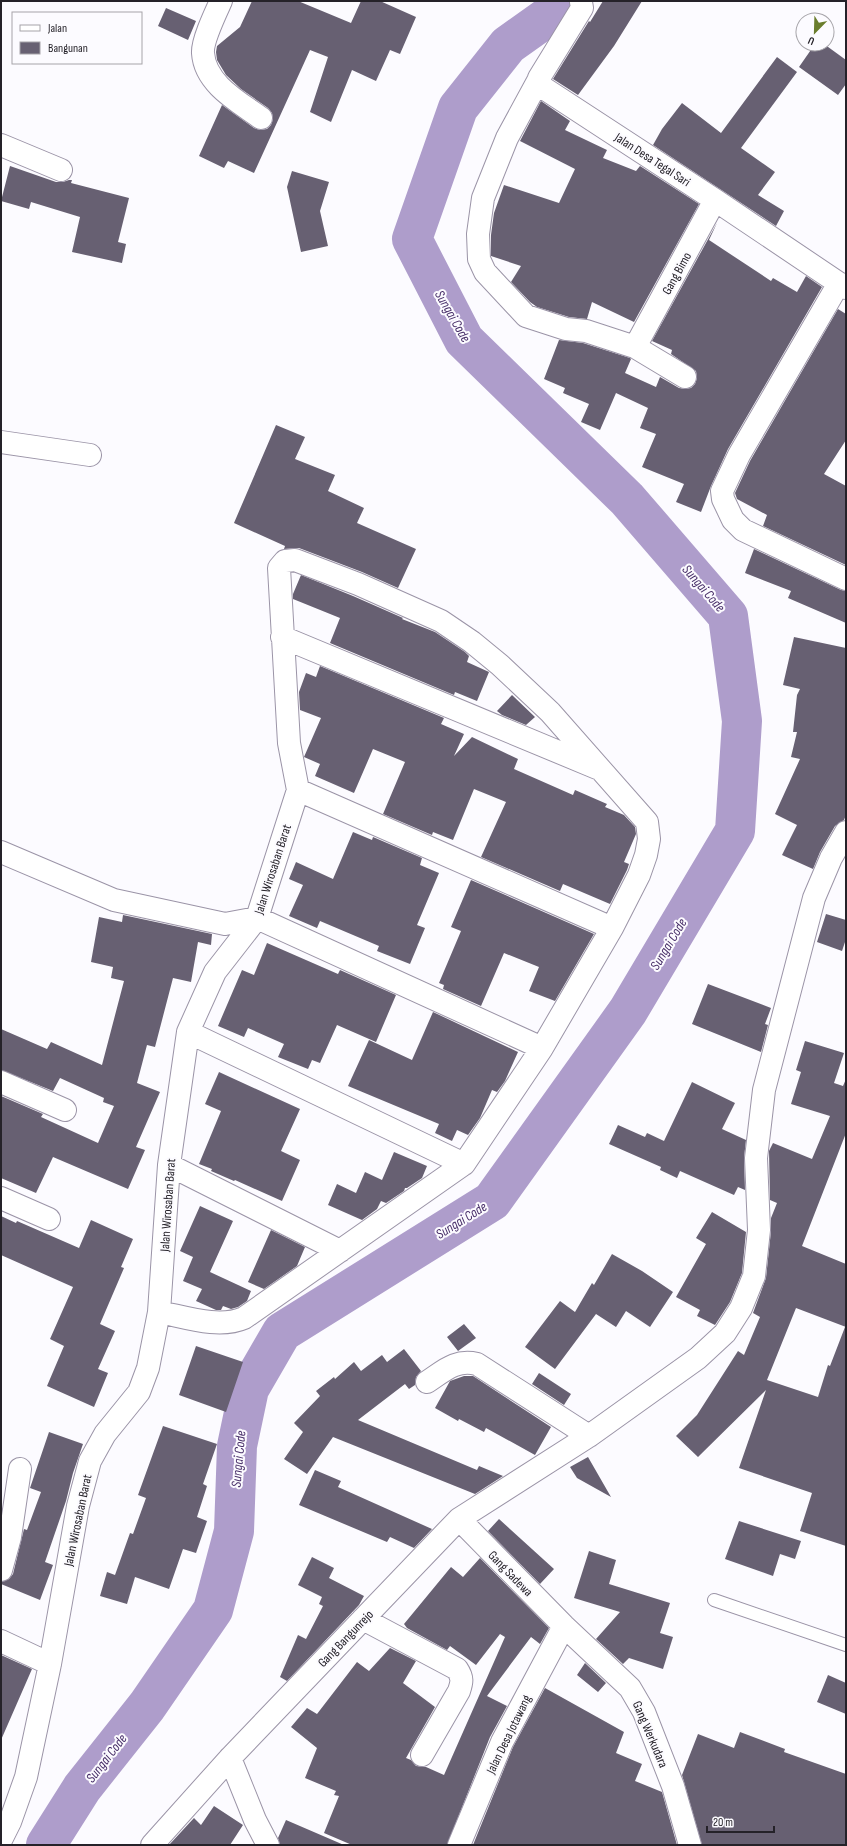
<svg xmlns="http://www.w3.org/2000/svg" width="847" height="1846" font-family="'Sofia Sans Condensed',sans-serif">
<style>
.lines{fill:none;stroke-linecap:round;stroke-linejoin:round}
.river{stroke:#ae9dcb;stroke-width:40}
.building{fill:#676072}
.service-casing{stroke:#9b94a7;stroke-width:14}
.minor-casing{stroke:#9b94a7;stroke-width:24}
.service{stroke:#fff;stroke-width:12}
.minor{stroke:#fff;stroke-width:22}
.labels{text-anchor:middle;stroke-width:4;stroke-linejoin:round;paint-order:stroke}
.street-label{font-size:13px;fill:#252229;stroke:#fcfbff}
.water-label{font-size:14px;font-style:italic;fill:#472e68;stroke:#fcfbff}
</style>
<rect width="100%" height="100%" fill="#fcfbff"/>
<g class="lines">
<path class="river" d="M46,1845L82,1788L147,1706L213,1610L234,1531L237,1446L249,1389L282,1332L492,1201L628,1011L735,831L742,721L728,616L627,499L464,340L412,239L458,108L508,45L570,1"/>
</g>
<path class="building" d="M252,1H298L351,23L361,1H380L416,17L400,54L390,50L376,81L352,70L331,122L310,112L328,57L310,50L254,173L228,161L224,168L199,156L222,105L254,128L260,130L267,129L271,125L273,119L272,113L268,108L241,89L226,75L217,60L216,52L217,46L240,27Z
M603,1H642L614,46L578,95L553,79L589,21L590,22Z
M166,8L196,21L188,40L158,26Z
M815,44H824L846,60V84L838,95L799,67Z
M777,57L797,72L741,148L775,172L758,195L784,211L776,226L653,145L662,129L682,103L721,133Z
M541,101L570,121L565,130L607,150L603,158L636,171L640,166L699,204L634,322L592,302L587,319L569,317L537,307L530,302L511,282L521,266L491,256V235L494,213L504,185L559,203L575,169L520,141Z
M10,166L56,182H63L69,180H72L71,183L129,198L118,242L126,244L122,263L72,252L80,217L31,202L29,209L1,201Z
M292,171L329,182L320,211L328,246L301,252L287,187Z
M717,223L709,240L771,281L773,278L797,292L806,276L822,287L728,449L711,486L701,512L676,502L684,484L642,467L656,434L640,428L648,408L616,393L600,430L581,422L589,404L563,393L565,388L544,379L559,340L583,343L630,358L631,359L625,373L656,387L660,377L679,388L685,389L691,388L695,384L697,378L696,371L671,354L672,350L652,341Z
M838,309L846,314V440L824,474L846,486V565L763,526L767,515L737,499L735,493L750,461Z
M276,425L305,437L295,459L335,475L328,491L364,508L357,523L416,549L398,588L362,572L299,548L284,549L285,546L234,523Z
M754,549L841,590L846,591V623L788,598L791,591L745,573Z
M301,575L353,596L403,618L402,619L435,632L465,652L469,656L467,662L489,672L477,701L455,692L454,695L330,643L340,618L293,599V594Z
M794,637L846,648V815L844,820L835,826L820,852L813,869L782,855L797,825L775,814L800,759L791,757L797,732H793L797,695L800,689L783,685Z
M320,666L444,718L441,724L464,734L454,756L472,737L518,759L514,769L573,795L575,790L607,804L605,807L624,815L635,827L636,834L624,862L629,864L627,870L610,904L563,884L560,891L481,857L506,802L474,789L453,840L433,832L432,835L383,814L405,762L373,749L354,793L315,776L320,764L304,757L321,718L300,710L299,692L306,673L316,677Z
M512,695L535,717L526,725L502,715L497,711Z
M353,832L372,840L373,837L422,858L420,865L439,873L417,925L425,928L410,964L377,951L379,946L320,921L317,928L289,916L303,885L289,879L296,862L333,879Z
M471,880L594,934L555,1001L529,991L539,967L504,953L481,1006L443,989L444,985L439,983L461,931L451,927Z
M826,914L846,920V939L842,951L817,942Z
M123,915L212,934L211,945L198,942L191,982L173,978L155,1047L147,1045L137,1083L160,1092L136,1147L145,1150L128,1189L53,1157L36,1193L1,1178V1096L43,1114L41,1117L98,1143L114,1106L103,1102L104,1098L60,1078L53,1091L1,1070V1029L47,1049L51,1042L102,1065L124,981L111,978L113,967L91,962L99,917L122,922Z
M267,943L338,974L340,970L396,995L376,1042L337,1025L320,1063L312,1060L308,1069L278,1057L284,1044L248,1028L244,1037L218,1026L242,970L254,975Z
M708,984L771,1008L765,1024L768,1025L761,1052L692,1024Z
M433,1012L518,1052L505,1081L497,1092L492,1090L480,1118L468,1135L457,1130L452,1141L435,1133L439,1124L348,1086L369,1040L412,1060Z
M805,1041L844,1053L834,1083L843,1086L846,1079V1133L802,1246L846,1264V1327L796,1308L767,1380L818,1397L828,1365L830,1366L845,1327L846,1328V1546L800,1531L812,1493L739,1468L766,1390L698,1457L676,1436L697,1415L738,1351L744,1355L760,1317L753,1313L766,1278L771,1231V1218L777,1203L770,1200L769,1151L773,1143L812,1159L830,1116L791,1104L801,1072L796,1070Z
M219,1072L300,1109L281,1151L300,1160L282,1201L235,1180L234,1181L211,1171L212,1169L199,1164L221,1111L205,1104Z
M692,1082L735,1103L722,1129L746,1140L744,1158L745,1190L738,1187L734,1195L680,1171L677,1178L660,1170L661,1167L609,1144L618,1125L645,1137L647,1133L664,1141Z
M394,1152L427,1166L422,1178L407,1188H405L404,1191L386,1203L381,1201L377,1209L362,1220L328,1205L337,1184L356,1193L365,1172L382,1180Z
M200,1206L233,1221L210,1272L251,1291L247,1301L238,1307L231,1309L223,1306L221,1310H216L196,1301L202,1289L183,1281L193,1257L180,1251Z
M712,1212L746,1232L742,1273L730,1302L715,1325L697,1316L700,1310L676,1297L706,1244L696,1238Z
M1,1216L16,1223L17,1221L79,1248L91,1220L133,1239L121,1267L124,1268L100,1324L115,1331L98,1369L108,1373L94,1407L47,1386L64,1346L50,1339L73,1287L1,1255Z
M271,1230L305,1247L297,1266L264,1289L248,1282Z
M612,1254L642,1271L673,1292L650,1327L626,1311L616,1327L596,1314L555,1369L525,1347L560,1301L575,1312L592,1283L594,1285Z
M464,1324L476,1338L458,1351L447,1337Z
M196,1346L243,1362L226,1412L179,1395Z
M404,1349L421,1371L416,1377L415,1385L409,1389L405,1384L358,1420L477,1470L479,1466L503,1476L475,1494L333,1437L307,1474L284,1459L303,1432L294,1423L320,1396L316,1391L334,1377L335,1379L354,1362L361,1371L382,1355L387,1362Z
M539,1373L571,1394L564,1405L532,1384Z
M464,1376H473L551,1427L535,1455L486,1428L484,1432L459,1419L458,1421L435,1408L450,1381Z
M163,1426L217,1444L203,1484L207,1486L197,1517L207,1521L196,1553L183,1549L169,1589L135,1577L127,1604L100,1596L107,1572L115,1575L130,1533L133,1534L146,1498L138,1495Z
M49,1432L83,1444L73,1473L66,1501L45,1562L53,1565L40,1600L1,1584V1582L9,1579L13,1574L24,1529L27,1530L41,1492L30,1488Z
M588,1457L611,1497L577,1478L570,1467Z
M315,1470L341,1481L338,1487L432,1529L414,1548L390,1537L387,1542L299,1505Z
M499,1519L554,1569L540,1584L488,1531Z
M739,1521L801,1541L795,1559L780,1554L773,1576L725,1559Z
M589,1551L616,1560L609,1584L670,1603L660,1633L673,1637L663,1669L629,1658L623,1664L596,1639L620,1612L574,1598Z
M312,1557L334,1568L329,1578L364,1596L359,1605L287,1681L280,1677L298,1635L306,1639L323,1606L319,1604L322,1597L298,1585Z
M480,1558L549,1628L540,1644L531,1637L487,1696L507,1706L490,1737L447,1845H352L324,1833L339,1796L334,1795L336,1791L305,1778L317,1748L291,1727L307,1708L317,1714L357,1662L369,1671L390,1648L416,1661L403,1683L435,1707L406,1758L411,1760L416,1766L426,1767L444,1775L505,1637L500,1634L476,1665L450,1646L447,1650L407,1628L404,1624L451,1567L463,1577Z
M1,1655L32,1669L1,1740Z
M585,1663L606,1683L598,1692L577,1675Z
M828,1675L846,1683V1714L817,1702Z
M545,1688L624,1732L616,1753L642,1764L635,1781L662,1792L677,1845H473L513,1747Z
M740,1732L785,1749L784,1752L846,1774V1845H702L682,1775L698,1734L734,1748Z
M214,1806L243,1825L230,1845H169L194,1818L201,1825Z
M286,1820L344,1845H280L278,1838Z"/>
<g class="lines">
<defs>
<path id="service" d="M714,1600L846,1645"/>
<path id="minor" d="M221,1C216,12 202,41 203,53C205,84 239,102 261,118
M581,2L582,8L539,78L542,87L715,200L846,288
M539,79L507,138L483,198L478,234L479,259L485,272L526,316L566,329L586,331L635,347L685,377
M1,145L61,170
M839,283L739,455L722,491L723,499L733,520L743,530L846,579
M635,347L715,200
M1,442L90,455
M282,637L597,768
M298,790L612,928
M1,852L114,900L225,924L257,918L542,1048
M188,1032L464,1164
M1,1082L65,1110
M169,1165L340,1251
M1,1198L49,1219
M427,1382C444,1371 455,1359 477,1364L589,1436
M459,1519L564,1626L630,1688L644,1712L673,1786L690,1845
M1,1570L10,1537L20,1469
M363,1619L457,1669C463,1678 462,1682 459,1691L422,1755
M1,1641L50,1664
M230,1758L255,1820L268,1845
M1,1840L10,1822L26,1777L50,1664L78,1506L90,1461L105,1434L139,1392L148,1368L159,1312L169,1165L188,1032L215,972L257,918L298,790L289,743L279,568L285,561L295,560L358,584L441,621L472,642L500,665L550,712L647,822L649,839L646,855L639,875L612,928L542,1048L464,1164L244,1318C219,1329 185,1317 159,1312
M152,1845L230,1758L459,1519L589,1436L698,1358L725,1333L741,1308L754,1276L759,1230L756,1158L764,1090L814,898L831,858L846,832
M459,1845L502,1742L564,1626"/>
</defs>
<use href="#service" class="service-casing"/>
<use href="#minor" class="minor-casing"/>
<use href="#service" class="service"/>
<use href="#minor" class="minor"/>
</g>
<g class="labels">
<g class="street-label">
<text transform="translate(653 159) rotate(33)" y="5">Jalan Desa Tegal Sari</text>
<text transform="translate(676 273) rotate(-61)" y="5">Gang Bimo</text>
<text transform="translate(272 869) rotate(-72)" y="5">Jalan Wirosaban Barat</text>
<text transform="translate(167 1205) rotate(-86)" y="5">Jalan Wirosaban Barat</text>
<text transform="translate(77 1520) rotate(-78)" y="5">Jalan Wirosaban Barat</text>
<text transform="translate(511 1573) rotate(46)" y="5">Gang Sadewa</text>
<text transform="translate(345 1638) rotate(-46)" y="5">Gang Bangunrejo</text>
<text transform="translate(508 1734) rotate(-64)" y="5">Jalan Desa Jotawang</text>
<text transform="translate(651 1734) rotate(67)" y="5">Gang Werkudara</text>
</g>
<g class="water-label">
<text transform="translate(453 316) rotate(60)" y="5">Sungai Code</text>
<text transform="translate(704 588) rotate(49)" y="5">Sungai Code</text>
<text transform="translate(668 944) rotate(-59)" y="5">Sungai Code</text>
<text transform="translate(461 1220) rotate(-32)" y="5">Sungai Code</text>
<text transform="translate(238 1459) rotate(-85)" y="5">Sungai Code</text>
<text transform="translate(106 1758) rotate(-52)" y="5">Sungai Code</text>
</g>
</g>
<rect width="847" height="1846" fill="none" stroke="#252229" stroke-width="4"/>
<rect x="12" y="12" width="130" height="52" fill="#fcfbff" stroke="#a6a4a9"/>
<rect x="20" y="25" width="20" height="6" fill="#ffffff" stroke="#a6a4a9"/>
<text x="48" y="32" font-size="12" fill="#252229">Jalan</text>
<rect x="20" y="42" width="20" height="12" fill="#676072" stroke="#a6a4a9"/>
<text x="48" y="52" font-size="12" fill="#252229">Bangunan</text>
<g transform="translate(815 32) rotate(203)"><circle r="19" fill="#fcfbff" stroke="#a6a4a9"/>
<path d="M0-3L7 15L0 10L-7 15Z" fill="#6a7d2d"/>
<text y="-6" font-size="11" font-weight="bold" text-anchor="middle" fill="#252229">U</text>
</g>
<path d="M707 1826v6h67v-6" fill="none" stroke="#252229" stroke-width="2"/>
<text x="713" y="1826" font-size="12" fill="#252229" stroke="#fcfbff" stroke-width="3" paint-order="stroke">20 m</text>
</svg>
